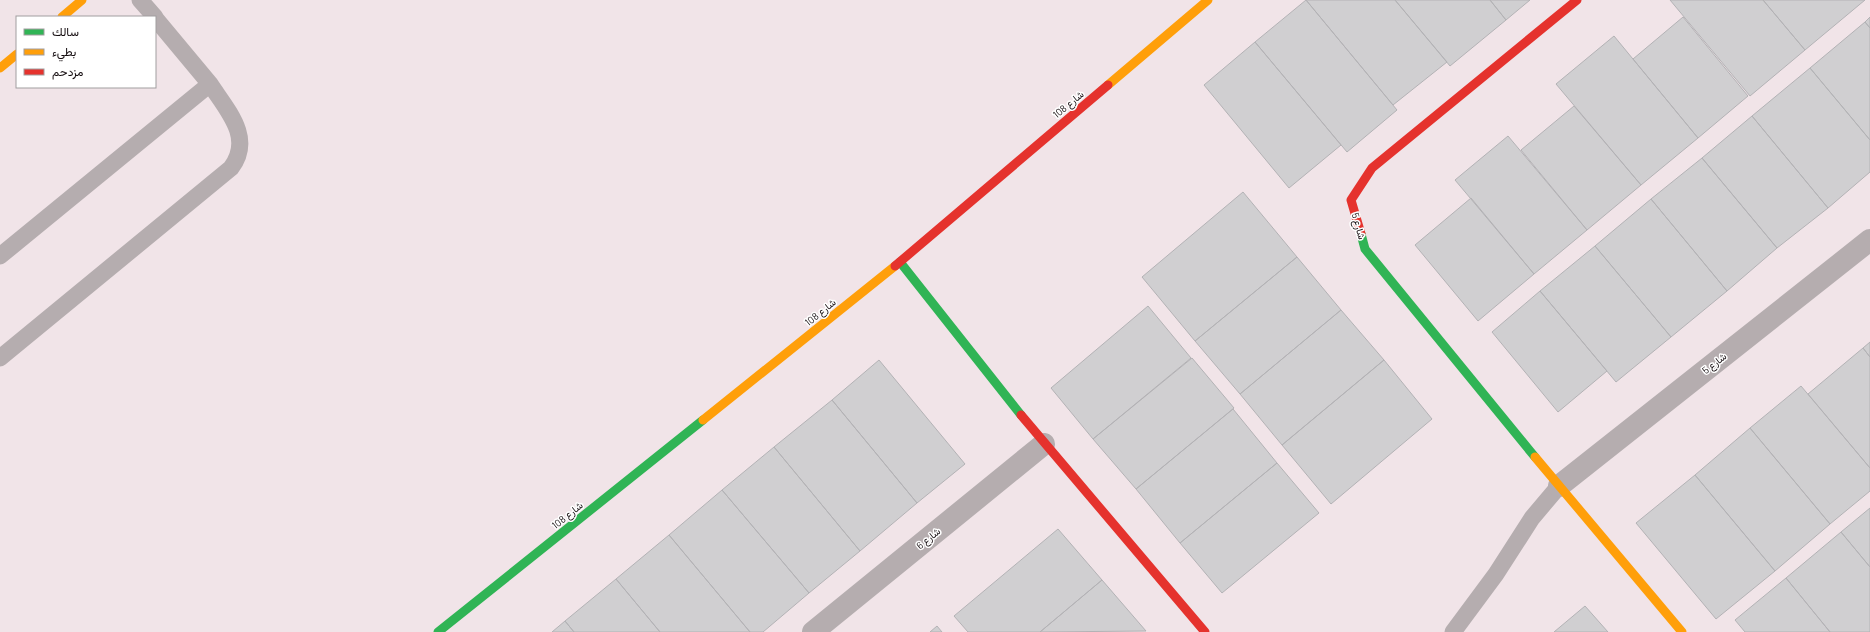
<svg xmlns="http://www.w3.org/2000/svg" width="1870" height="632" font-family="Barlow,Vazirmatn,sans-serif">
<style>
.building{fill:#d0cfd1;stroke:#b3b2b5}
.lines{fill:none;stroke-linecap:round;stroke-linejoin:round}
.lane{stroke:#b5adaf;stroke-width:17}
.street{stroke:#b5adaf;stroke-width:22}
.fast{stroke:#30b455;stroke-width:9}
.slow{stroke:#ff9f0a;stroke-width:9}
.jam{stroke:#e5322d;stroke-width:9}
.labels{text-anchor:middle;stroke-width:3;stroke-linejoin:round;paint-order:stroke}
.street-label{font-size:10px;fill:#140c0f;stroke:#fff}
</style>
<rect width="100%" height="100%" fill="#f1e4e8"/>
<path class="building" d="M1306,0L1397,110L1347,152L1255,42Z
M1306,0H1395L1447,62L1393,105Z
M1395,0H1490L1506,20L1450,66Z
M1490,0H1530L1506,20Z
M1670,0H1763L1805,50L1750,96Z
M1763,0H1865L1805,50Z
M1683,17L1748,96L1698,138L1633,59Z
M1870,17V28L1865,22Z
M1865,22L1870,28V140L1810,68Z
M1614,36L1698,138L1641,185L1556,84Z
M1255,42L1341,145L1289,188L1204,85Z
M1810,68L1870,140V172L1828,208L1752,116Z
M1574,106L1641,185L1587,230L1521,150Z
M1752,116L1828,208L1777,248L1702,158Z
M1508,136L1587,230L1534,274L1455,180Z
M1702,158L1777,248L1727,291L1651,199Z
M1243,192L1297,257L1195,341L1142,277Z
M1471,198L1534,274L1478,321L1415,245Z
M1651,199L1727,291L1671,337L1595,246Z
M1595,246L1671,337L1616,382L1540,291Z
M1297,257L1341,310L1240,394L1195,341Z
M1540,291L1607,371L1558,412L1492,332Z
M1148,306L1191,358L1093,439L1051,388Z
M1341,310L1384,360L1282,445L1240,394Z
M1870,342V357L1863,348Z
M1863,348L1870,357V468L1808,394Z
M1192,358L1234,408L1136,489L1093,439Z
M879,360L965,464L917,503L832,400Z
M1384,360L1432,419L1331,504L1282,445Z
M1801,386L1870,468V491L1830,524L1750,428Z
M832,400L917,503L860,551L774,447Z
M1233,409L1277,463L1180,543L1136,489Z
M1750,428L1830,524L1775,571L1695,475Z
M774,447L860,551L809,593L722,490Z
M1277,463L1319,513L1222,593L1180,543Z
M1695,475L1775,571L1716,619L1636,523Z
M722,490L809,593L763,632H750L669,535Z
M1870,508V567L1841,532Z
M1058,529L1102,580L1040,632H968L954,616Z
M1841,532L1870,567V632H1830L1786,578Z
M669,535L750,632H660L616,579Z
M1786,578L1830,632H1745L1735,620Z
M616,579L660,632H574L565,621Z
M1102,580L1146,631L1040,632Z
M1585,606L1608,632H1554Z
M565,621L574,632H552Z
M937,626L942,632H930Z"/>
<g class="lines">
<path class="lane" d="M140,0L155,17
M155,18L210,84
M0,256L210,84C227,110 254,138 231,168L0,358
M1453,632L1496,574L1532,518L1559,486"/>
<path class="street" d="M1559,486L1870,240
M813,632L1044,444"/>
<path class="fast" d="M1361,234L1365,249L1535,457
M900,262L1021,415
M438,632L703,420"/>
<path class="slow" d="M62,17L82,0
M0,68L17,54
M1108,85L1208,0
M703,420L895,266
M1535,457L1682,632"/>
<path class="jam" d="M1361,234L1351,200L1372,168L1577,0
M895,266L1108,85
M1021,415L1205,632"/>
</g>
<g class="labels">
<g class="street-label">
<text transform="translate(1068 104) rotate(-40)" y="4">شارع 108</text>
<text transform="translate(1359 226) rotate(74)" y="4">شارع 5</text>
<text transform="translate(820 312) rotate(-39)" y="4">شارع 108</text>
<text transform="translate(1714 363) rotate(-38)" y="4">شارع 5</text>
<text transform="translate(567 515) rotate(-39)" y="4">شارع 108</text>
<text transform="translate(928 538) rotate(-39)" y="4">شارع 6</text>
</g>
</g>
<rect x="16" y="16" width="140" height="72" fill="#ffffff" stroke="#a19e9f"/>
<rect x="24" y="29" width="20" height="6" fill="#30b455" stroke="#a19e9f"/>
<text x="52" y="36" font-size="12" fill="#140c0f">سالك</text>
<rect x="24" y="49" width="20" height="6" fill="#ff9f0a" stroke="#a19e9f"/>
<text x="52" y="56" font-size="12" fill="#140c0f">بطيء</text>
<rect x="24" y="69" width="20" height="6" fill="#e5322d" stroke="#a19e9f"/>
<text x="52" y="76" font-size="12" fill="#140c0f">مزدحم</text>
</svg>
